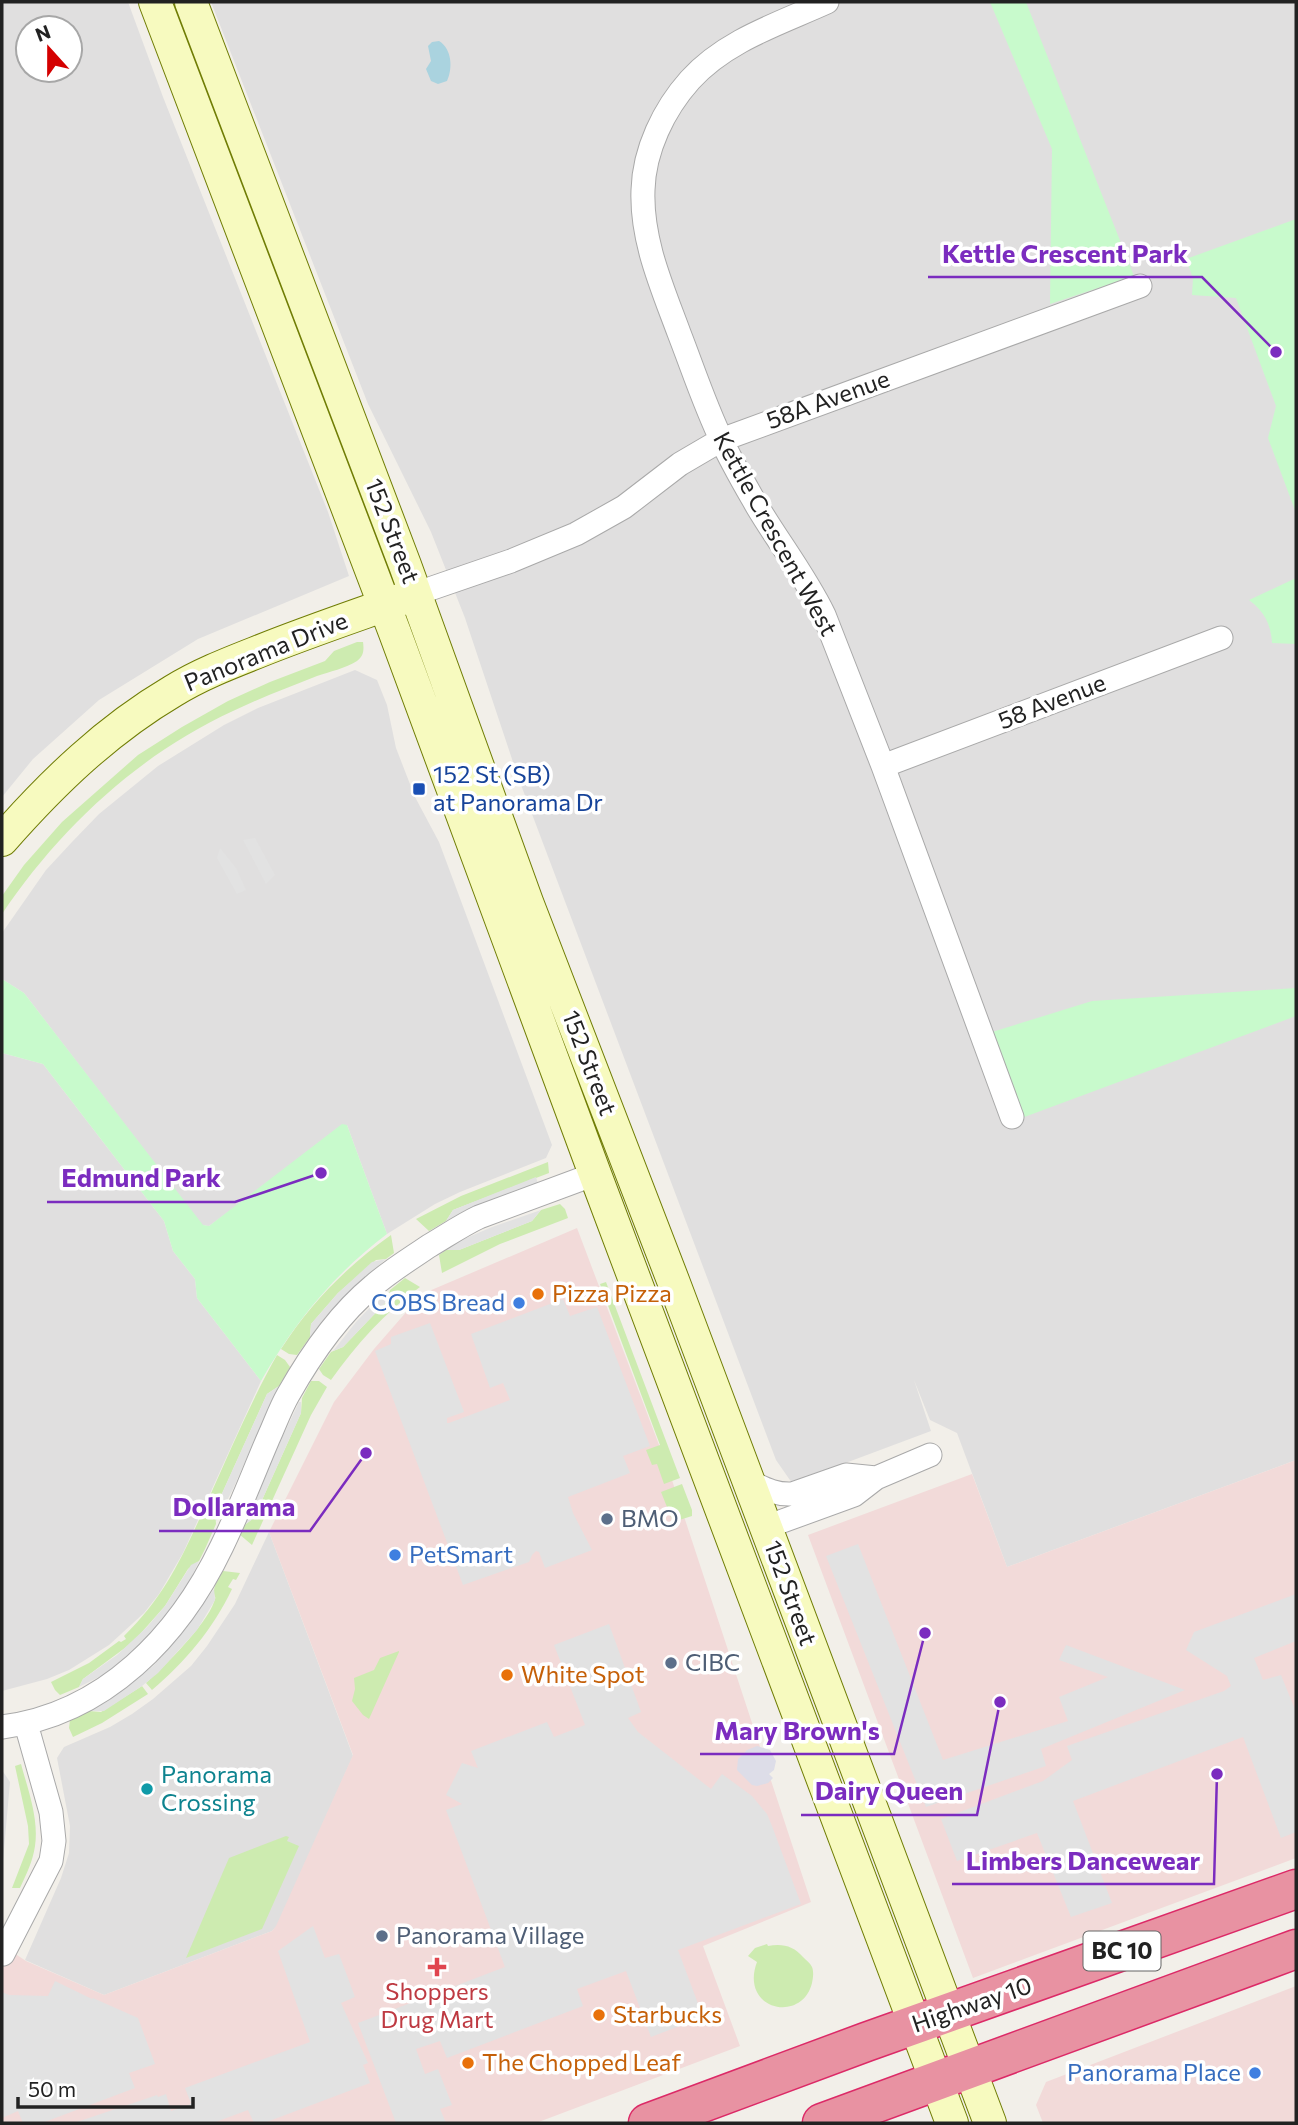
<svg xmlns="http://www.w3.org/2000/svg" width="1298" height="2125" font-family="Commissioner,sans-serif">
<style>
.residential{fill:#e0dfdf;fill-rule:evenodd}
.commercial{fill:#f2dad9}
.grass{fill:#cdebb0}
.park{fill:#c8facc}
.parking{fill:#e2e2e2}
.plaza{fill:#dddde8}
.water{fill:#aad3df}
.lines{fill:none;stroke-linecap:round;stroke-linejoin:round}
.street-casing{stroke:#a9a9a9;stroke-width:25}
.secondary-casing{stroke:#707d05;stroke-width:34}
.highway-casing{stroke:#dc2a67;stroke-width:41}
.street{stroke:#fff;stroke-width:23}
.secondary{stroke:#f7fabf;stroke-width:32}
.highway{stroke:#e892a2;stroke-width:38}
.transit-dot{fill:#1a4fb4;stroke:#fff;stroke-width:2.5}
.food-dot{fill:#e8710a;stroke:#fff;stroke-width:2.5}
.shop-dot{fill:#3f7fe0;stroke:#fff;stroke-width:2.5}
.service-dot{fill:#5c6f8a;stroke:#fff;stroke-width:2.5}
.culture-dot{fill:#0f9aa8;stroke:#fff;stroke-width:2.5}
.health-dot{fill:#e0444e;stroke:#fff;stroke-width:2.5}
.labels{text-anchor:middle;stroke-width:7;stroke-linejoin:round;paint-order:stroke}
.shield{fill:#fff;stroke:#646464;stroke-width:2}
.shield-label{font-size:23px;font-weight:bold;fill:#222}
.street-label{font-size:24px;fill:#222;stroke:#fff}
.transit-label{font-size:24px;fill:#164399;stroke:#fff;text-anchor:start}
.food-label{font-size:24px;fill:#c56008;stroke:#fff;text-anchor:start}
.shop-label{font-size:24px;fill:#366cbe;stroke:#fff;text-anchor:end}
.service-label{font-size:24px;fill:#4e5e75;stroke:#fff;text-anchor:start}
.culture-label{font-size:24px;fill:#0d838f;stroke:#fff;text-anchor:start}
.health-label{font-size:24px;fill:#be3a42;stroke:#fff}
.leader{fill:none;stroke:#7b2cbf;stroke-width:2.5}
.callout-dot{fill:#7b2cbf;stroke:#fff;stroke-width:2.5}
.callout-label{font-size:26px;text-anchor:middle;font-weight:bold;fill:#7b2cbf;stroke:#fff;stroke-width:7;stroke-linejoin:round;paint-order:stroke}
</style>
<rect width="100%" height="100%" fill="#f2efe9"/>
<path class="residential" d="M2,2H128L163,97L328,512L349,576L198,639L99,700L33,759L2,797ZM28,28H70V70H28Z
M211,2H1296V1460L1007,1567L957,1433L930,1420L914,1380L931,1431L792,1483L776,1460L518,777L465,618L431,532L368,404Z
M355,670L377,680L387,705L396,748L415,797L439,842L552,1145L546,1158L460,1192L435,1204L387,1234L347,1125L209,1226L202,1225L24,993L2,979V933L46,870L72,842L99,814L158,766L224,725L258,708Z
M2,1053L43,1064L164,1221L173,1251L195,1279L197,1298L261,1381L183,1553L159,1594L144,1613L109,1645L69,1670L47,1679L2,1691Z
M269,1532L353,1756L277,1926L272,1931L104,1995L25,1960L61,1878L69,1853L70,1826L57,1758L64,1747L110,1727L132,1714L153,1699L191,1666L207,1646L235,1604Z
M2,1770L10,1782L2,1872Z"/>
<path class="commercial" d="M577,1228L670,1474L811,1902L703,1946L740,2046L536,2123H2V1945L26,1961L104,1995L272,1931L276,1926L353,1755L269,1532L334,1402L374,1349L422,1294Z
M1296,1460V1858L973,1978L808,1535L972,1474L1007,1567Z
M1296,1986V2123H1043L1036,2105L1046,2082Z"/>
<path class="grass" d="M357,642H363C364,649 364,656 357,661C346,668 329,672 317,676C289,687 260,698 233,711C139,754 59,829 2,914V896L24,865L62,822L138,755L182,727L228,701L270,682L325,661L334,651Z
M548,1162L549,1173L453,1210L446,1221L429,1231L416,1219L461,1196Z
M560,1204L565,1209L568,1218L500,1244L442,1273L439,1255L446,1250H459L532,1221L541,1210Z
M391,1235L394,1253L386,1259L376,1260L338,1293L311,1324L310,1337L297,1355L289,1354L281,1349C310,1304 347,1266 391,1235Z
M405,1278L420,1287C385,1312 356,1345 331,1380L323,1375L319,1369L331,1352L343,1347L387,1301L390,1290Z
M606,1282L680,1478L664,1484L657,1464L652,1465L646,1450L660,1445L600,1284Z
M277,1355L285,1360L290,1367L279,1386L267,1394L215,1509L216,1524L205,1549L199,1561L188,1569L165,1606L133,1642L83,1679L79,1687L60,1695L55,1690L51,1682L89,1663L119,1641L121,1642L126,1639L124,1636C167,1594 184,1553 208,1500C230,1451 251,1401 277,1355Z
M311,1381H319L327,1387L311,1415L252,1545L239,1534L243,1526L254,1518L301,1413L302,1398Z
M682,1484L692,1510V1516L673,1522L661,1492Z
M223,1571L240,1573L236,1580L233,1579L228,1587L232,1589C213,1629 185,1662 152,1690L146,1683C165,1666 206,1625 214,1602C217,1595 214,1599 214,1591C214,1585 220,1577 223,1571Z
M399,1651V1652L369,1719L363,1715L352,1701L355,1689L354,1678L374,1670L380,1658Z
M142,1686L148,1694L102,1723L73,1737L69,1728L70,1720L89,1711L101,1712Z
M21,1764C28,1790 39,1819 35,1846C33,1861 26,1875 20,1888H12L29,1844L28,1826L15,1766Z
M286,1836L289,1837L287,1841L299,1846L262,1929L186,1958L229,1858Z
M767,1944L768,1946C782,1943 794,1946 803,1957C807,1961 810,1963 812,1967C814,1972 813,1978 812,1983C802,2024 739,2010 757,1962L748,1956L755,1948Z"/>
<path class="park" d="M990,2H1026L1134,276L1050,304L1052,149Z
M1296,219V513L1268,438L1276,406L1236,298L1192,295L1193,278L1186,259Z
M1296,578V644L1272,643C1271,624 1264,611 1249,600Z
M2,979L24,993L203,1225L209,1226L342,1124L347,1125L387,1234C334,1274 294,1323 261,1381L197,1298L195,1279L173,1251L164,1221L43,1064L2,1053Z
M1296,988V1016L1019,1119L989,1033L1092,1001Z"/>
<path class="parking" d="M255,838L275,875L266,884L243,840Z
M220,848L236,868L246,890L237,894L217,858Z
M536,1177L538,1184L464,1211L446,1221L453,1210Z
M541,1210L532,1221L459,1250H446L457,1242L492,1227Z
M386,1259L357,1284L326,1316L310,1337L311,1324L338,1293L372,1262Z
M388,1292L387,1301L343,1347L333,1351L356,1322L378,1299Z
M563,1299L570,1316L597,1307L650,1446L623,1456L630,1473L568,1497L573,1513L592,1550L545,1568L539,1552L536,1551L532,1555L529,1562L463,1585L375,1351L391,1344V1337L430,1323L464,1412L447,1418V1423H449L510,1400L503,1383L490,1388L471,1334Z
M279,1386L232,1491L216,1521L215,1509L267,1394Z
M299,1402H301V1413L254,1518L243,1526L263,1478Z
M858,1544L943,1760L1068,1721L1059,1697L1108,1677L1059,1660L1066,1645L1185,1690L1041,1749L1046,1766L926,1807L826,1556Z
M199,1561L186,1589L169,1615L128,1657L105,1674L79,1687L83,1679L117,1655L147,1627L165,1606L191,1565Z
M214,1589L215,1600L197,1630L158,1673L142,1686L104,1711H89L153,1666L177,1639Z
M1296,1594V1641L1254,1658L1263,1680L1281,1675L1296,1712V1832L1281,1838L1243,1737L1073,1801L1112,1903L1071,1917L1037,1833L957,1861L941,1819L1043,1781L1072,1760L1067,1746L1224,1691L1231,1686L1227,1676L1186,1650L1194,1632Z
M609,1624L641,1712L628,1718L638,1732L711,1789L722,1774L752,1796L767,1814L772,1826L801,1904L678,1950L703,2017L651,2037L626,1971L577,1989L583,2006L447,2058L440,2041L416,2049L425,2074L438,2069L452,2105L440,2109L446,2123H396L358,2023L505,1967L446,1810L462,1804L446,1795L462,1763L478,1768L471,1751L547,1722L554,1737L585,1725L554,1645Z
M313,1926L325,1958L339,1954L355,1997L341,2003L368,2063L363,2065L370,2083L264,2123H254L248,2110L213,2123H74L157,2095L158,2097L166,2094L171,2111L189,2105L191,2103L185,2088L310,2042L278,1951Z
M55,1981L92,1999L93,1998L138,2018L155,2064L129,2073L135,2088L42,2123H23L18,2111L2,2118V1992L9,1995L48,1996Z"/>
<path class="plaza" d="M757,1746L770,1750L776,1761L774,1770L769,1774L773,1778L768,1783L757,1786L752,1785L737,1770L738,1759L747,1750Z"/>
<path class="water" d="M439,41C452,49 453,68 447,81L438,84L431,81L426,69L431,61L428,46L432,42Z"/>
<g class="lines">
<defs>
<path id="street" d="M827,2C781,23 726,40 690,80C664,109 644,150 643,190C641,240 662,287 679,333C693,369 705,406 722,441C732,463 745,485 757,506C779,543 805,576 824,615L883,766L1012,1117
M415,594L511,561L576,534L624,507L680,464L721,440L1140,286
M883,766L1221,638
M748,1481C763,1488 775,1495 792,1494L846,1475L876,1478
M766,1527L854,1495L876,1478L930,1455
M2,1727C105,1714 179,1636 222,1546C239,1511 253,1474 268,1439C275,1424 280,1409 288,1395C310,1356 338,1315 373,1286C390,1271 410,1259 429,1246C446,1236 462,1225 479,1217L595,1174
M3,1954L51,1861L54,1841L51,1812L26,1724"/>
<path id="secondary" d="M155,2L395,633L595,1174L952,2123
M191,2L405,565L527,902L674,1283L990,2123
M2,840C53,782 107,730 173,691C199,675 227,664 255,653C304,633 355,616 405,598"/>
<path id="highway" d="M648,2123L866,2042L1296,1889
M822,2123L1296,1949"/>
</defs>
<use href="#street" class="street-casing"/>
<use href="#secondary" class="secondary-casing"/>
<use href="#highway" class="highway-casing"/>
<use href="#street" class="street"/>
<use href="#secondary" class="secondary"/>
<use href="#highway" class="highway"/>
</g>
<rect class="transit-dot" x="412" y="782" width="14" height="14" rx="3.5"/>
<g class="food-dot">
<circle cx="538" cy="1294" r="7"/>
<circle cx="507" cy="1675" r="7"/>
<circle cx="599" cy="2015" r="7"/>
<circle cx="468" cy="2063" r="7"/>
</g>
<g class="shop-dot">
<circle cx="519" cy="1303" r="7"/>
<circle cx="395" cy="1555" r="7"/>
<circle cx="1255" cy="2073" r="7"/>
</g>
<g class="service-dot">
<circle cx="607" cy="1519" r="7"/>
<circle cx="671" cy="1663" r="7"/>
<circle cx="382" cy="1936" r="7"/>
</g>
<circle class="culture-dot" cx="147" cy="1789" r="7"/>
<path class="health-dot" d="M433.5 1956.5h7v7h7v7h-7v7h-7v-7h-7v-7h7z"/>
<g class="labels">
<rect class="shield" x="1083.5" y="1931.5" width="77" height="39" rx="5"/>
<g class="shield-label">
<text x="1122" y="1959">BC 10</text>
</g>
<g class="street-label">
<text transform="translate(828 400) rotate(-20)" y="8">58A Avenue</text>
<text transform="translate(392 531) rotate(69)" y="8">152 Street</text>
<text transform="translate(775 534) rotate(61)" y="8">Kettle Crescent West</text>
<text transform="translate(266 652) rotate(-22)" y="8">Panorama Drive</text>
<text transform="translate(1052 702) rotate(-21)" y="8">58 Avenue</text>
<text transform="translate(589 1063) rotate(69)" y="8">152 Street</text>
<text transform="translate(790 1593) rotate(70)" y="8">152 Street</text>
<text transform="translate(972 2005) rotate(-19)" y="8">Highway 10</text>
</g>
<g class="transit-label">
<text x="433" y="783">152 St (SB)<tspan x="433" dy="28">at Panorama Dr</tspan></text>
</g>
<g class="food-label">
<text x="552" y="1302">Pizza Pizza</text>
<text x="521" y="1683">White Spot</text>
<text x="613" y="2023">Starbucks</text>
<text x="482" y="2071">The Chopped Leaf</text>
</g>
<g class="shop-label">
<text x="505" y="1311">COBS Bread</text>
<text x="409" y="1563" text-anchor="start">PetSmart</text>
<text x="1241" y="2081">Panorama Place</text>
</g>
<g class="service-label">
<text x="621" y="1527">BMO</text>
<text x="685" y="1671">CIBC</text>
<text x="396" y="1944">Panorama Village</text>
</g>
<g class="culture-label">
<text x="161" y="1783">Panorama<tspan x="161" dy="28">Crossing</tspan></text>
</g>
<g class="health-label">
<text x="437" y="2000">Shoppers<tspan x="437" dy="28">Drug Mart</tspan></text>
</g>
</g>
<path class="leader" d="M1276 352L1202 277H928M321 1173L235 1202H47M366 1453L310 1531H159M925 1633L894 1754H700M1000 1702L977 1815H801M1217 1774L1214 1884H952"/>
<g class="callout-dot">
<circle cx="1276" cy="352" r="7"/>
<circle cx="321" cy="1173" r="7"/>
<circle cx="366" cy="1453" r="7"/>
<circle cx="925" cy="1633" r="7"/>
<circle cx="1000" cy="1702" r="7"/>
<circle cx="1217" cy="1774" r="7"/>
</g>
<g class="callout-label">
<text x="1065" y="263">Kettle Crescent Park</text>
<text x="141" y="1187">Edmund Park</text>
<text x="234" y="1516">Dollarama</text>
<text x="797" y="1740">Mary Brown's</text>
<text x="889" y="1800">Dairy Queen</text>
<text x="1083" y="1870">Limbers Dancewear</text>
</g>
<rect width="1298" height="2125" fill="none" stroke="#222222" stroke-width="7"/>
<g transform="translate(49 49) rotate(339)"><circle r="33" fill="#ffffff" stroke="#a7a7a7" stroke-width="2"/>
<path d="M0-5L12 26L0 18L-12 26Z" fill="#d40000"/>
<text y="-10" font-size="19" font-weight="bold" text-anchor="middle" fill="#222222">N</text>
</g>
<path d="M18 2097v10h175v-10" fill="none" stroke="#222222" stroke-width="3.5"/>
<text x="28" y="2097" font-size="21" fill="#222222" stroke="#ffffff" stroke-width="5" paint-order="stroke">50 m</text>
</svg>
